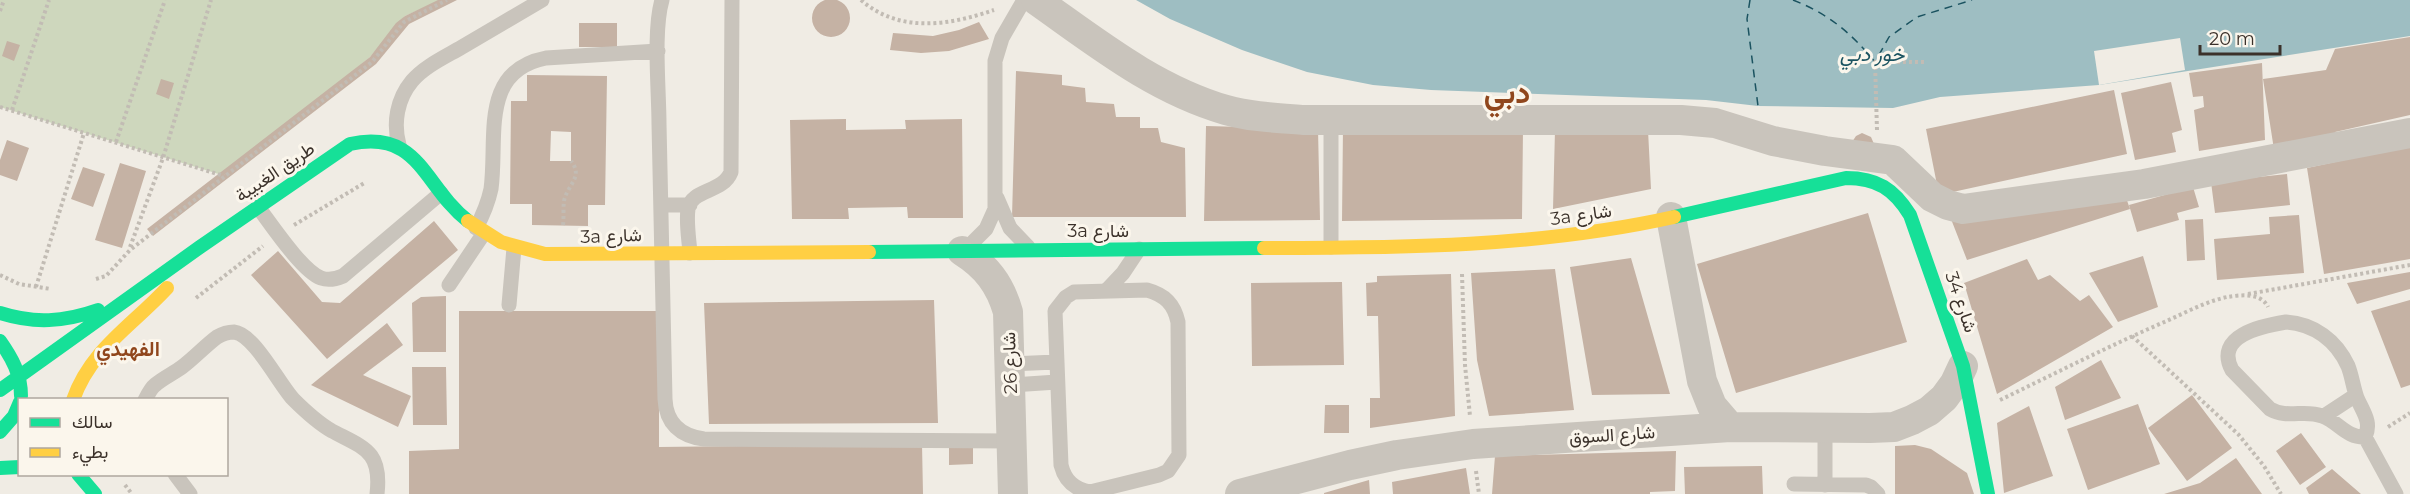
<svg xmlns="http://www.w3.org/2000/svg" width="2410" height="494" font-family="Montserrat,Vazirmatn,sans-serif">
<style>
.green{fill:#ced7bd}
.water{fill:#9ebec2}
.pier{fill:#f0ece4}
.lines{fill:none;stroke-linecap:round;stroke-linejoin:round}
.ferry{stroke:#1b5360;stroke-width:1.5;stroke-dasharray:8 6;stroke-linecap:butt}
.building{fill:#c5b2a4;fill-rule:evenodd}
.path{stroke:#c2bcb4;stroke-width:4;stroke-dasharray:3 3;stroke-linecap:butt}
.lane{stroke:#c9c4bc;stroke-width:15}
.street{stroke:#c9c4bc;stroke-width:30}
.fast{stroke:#16e098;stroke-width:14}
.slow{stroke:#ffcf43;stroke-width:14}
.labels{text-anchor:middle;stroke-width:6;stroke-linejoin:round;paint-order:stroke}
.street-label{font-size:18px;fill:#3b312a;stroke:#fbf6ec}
.water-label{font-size:20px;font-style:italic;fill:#1b5360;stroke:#fbf6ec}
.neighbourhood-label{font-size:20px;font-weight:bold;fill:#90461c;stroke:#fbf6ec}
.town-label{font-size:30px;font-weight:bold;fill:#90461c;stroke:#fbf6ec}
</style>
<rect width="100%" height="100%" fill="#f0ece4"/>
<path class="green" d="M0,0H441L405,16L370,57L225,176L0,107Z"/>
<path class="water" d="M1136,0H2410V36L2099,85L1940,97L1893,108L1758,106L1706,100L1431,90L1373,85L1307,72L1242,50L1170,19Z"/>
<path class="pier" d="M2180,38L2185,70L2099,85L2094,51Z"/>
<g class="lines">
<path class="ferry" d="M1750,0L1747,19L1758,106
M1793,0C1829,14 1851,33 1875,62L1889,37L1917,17L1972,0"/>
</g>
<path class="building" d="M812 18a19 19 0 1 1 38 0a19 19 0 1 1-38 0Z
M438,0H457L409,24L376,64L153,236L147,229L370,57L396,23L405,16Z
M979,22L989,39L949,51L921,53L890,50L893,33L933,36L959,30Z
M579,23H617V47H579Z
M2410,37V115L2335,132L2338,147L2275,156L2263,79L2326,70L2335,49Z
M7,41L20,45L14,61L2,56Z
M2262,63L2265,140L2199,151L2194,110L2204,107L2203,96L2193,97L2189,73Z
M1016,71L1062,75V85L1085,88L1086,102L1114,104L1116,117H1140V128H1158L1161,142L1185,148L1186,217H1012Z
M527,75L607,76L605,205H588V226L532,225V204H510L511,101H527ZM551,131L571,132V161H550Z
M161,79L174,83L169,99L156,94Z
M2171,82L2182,130L2172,133L2176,152L2135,160L2121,93Z
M2114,90L2127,154L1939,195L1926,129Z
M846,119V130L906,129L905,120L962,119L963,218H908L907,207L848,208L849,219H792L790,120Z
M1206,126L1318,129L1320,220L1204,221Z
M1343,127L1523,129L1522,219L1342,221Z
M1555,130H1648L1651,189L1553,209Z
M1862,133L1871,137L1874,144L1852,142L1856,136Z
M7,140L29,148L17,181L0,175V160Z
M2410,146V259L2324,274L2307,168Z
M120,163L146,171L122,248L95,240Z
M83,167L105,174L93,207L71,199Z
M2287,174L2290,205L2215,213L2211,182Z
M2193,187L2199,207L2177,213L2179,220L2137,232L2129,205Z
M2123,189L2130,209L1967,260L1951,219Z
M1868,213L1907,342L1736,393L1697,264Z
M2299,215L2304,273L2217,280L2214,239L2270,234L2269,217Z
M2203,219L2205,260L2187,261L2185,220Z
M434,221L458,250L327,359L251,275L278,251L322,302L340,303Z
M2143,256L2158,307L2118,322L2089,273Z
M1631,258L1670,394L1592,395L1570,267Z
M2027,259L2038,280L2050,275L2080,301L2089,295L2113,327L1997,394L1964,283Z
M1555,269L1574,410L1489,416L1477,360L1471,273Z
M2410,272V289L2357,304L2347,283Z
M1451,274L1455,416L1370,428V398H1380L1378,316H1367L1366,283L1377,282V276Z
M1342,282L1344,365L1252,366L1251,283Z
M446,296V352H413L412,303L421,297Z
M934,300L938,423L709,424L704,303Z
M2410,300V385L2401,388L2371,311Z
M459,311H659V447L922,444L923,494H409V451L459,449Z
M387,323L403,345L363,375L411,396L398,427L311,385Z
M2101,360L2121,398L2065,420L2055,387Z
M412,367H446L447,425H413Z
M2192,395L2232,448L2187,481L2148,428Z
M2138,404L2160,464L2088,490L2067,429Z
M1325,405H1349V433H1324Z
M2029,406L2053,476L2004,493L1997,423Z
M2301,433L2326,467L2300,485L2276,451Z
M1915,445L1931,449L1967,473L1974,494H1895V446Z
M973,446V464L949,465V447Z
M1676,451L1675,491L1650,492V494H1492L1495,456Z
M2236,458L2262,494H2164L2200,483Z
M1762,466L1763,494H1685L1684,467Z
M1466,468L1470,494H1393L1392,482Z
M2332,469L2361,494H2309L2306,488Z
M1369,480L1370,494H1324V493Z"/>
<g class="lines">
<path class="path" d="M861,0C900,34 950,25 994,10
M0,11L4,0
M0,107L224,176
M12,110L49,0
M1877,130L1875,62H1924
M116,142L165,0
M294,225L366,182
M563,225C564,217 563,208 564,201C567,185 584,177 571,161
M130,247L163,158L211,0
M1462,274L1465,365L1470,416
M0,275L19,284L51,289
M96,279L106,276L130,250L372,62L404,22L447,0
M36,287L84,133
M2248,294L2410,265
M196,298L263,246
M2132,336L2238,434L2264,466L2281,494
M2000,400C2054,374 2107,347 2162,323C2183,314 2204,302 2227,297C2240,295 2261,292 2268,307
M2388,427L2410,413
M1476,471L1479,494
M125,485L132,494"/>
<path class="lane" d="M662,0C653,30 659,91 659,124C661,215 663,307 665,399C666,423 680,436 704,439L1012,441
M399,145C393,123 397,99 412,81C425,66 445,57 462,47C489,31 515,16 542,0
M997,198L1010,228L1028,247
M661,205H690
M258,207C271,224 302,271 321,278C329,281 336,279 343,276L441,193
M476,228C483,215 488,203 491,189C498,138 479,71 546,58L658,51
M968,247L986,229L995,209V61L1002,38L1024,0
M1331,247V120
M690,253C689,239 686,223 688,209C691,189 723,193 731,172L732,0
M449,285L484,233
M1107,290L1123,273L1139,249
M1147,290C1165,295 1174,304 1178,322L1179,455L1168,471L1159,475L1090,492C1074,489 1065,481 1061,465L1055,311L1066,297L1074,292Z
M509,305L514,248
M2286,322C2314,324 2336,340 2348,366C2352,376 2353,387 2357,398C2363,412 2372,422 2365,437C2346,438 2339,422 2322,416C2305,409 2287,419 2270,409L2232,370C2214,336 2261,326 2286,322Z
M1010,364L1056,362
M1011,385L1057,382
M145,400C148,394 151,388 155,385C163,378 174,373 182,367C194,358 205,346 217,337C222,334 228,332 234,332C254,334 279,384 293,399C305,411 318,423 332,431C364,448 382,451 377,494
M2324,416L2356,395
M2365,437L2396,494
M175,474L190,494
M1794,484L1866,485L1871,487L1878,494
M1825,485V428"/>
<path class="street" d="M1036,0C1097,43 1154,89 1226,110C1251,117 1278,118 1304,120H1681L1715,123L1773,141L1825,151L1893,160L1932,197L1948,205L1963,209L2144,184L2410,133
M1671,217L1702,381L1712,406L1730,427
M962,251C986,266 1000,284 1008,312L1013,494
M1240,494L1350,465L1397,455L1473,444L1730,427L1870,428L1894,427L1912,420L1929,411L1944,398L1955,383L1963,366"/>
<path class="fast" d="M1674,217L1846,178C1877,178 1894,189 1910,215L1963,366L1988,494
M869,252L1264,248
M0,313C34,324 64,322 98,310
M0,341C12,358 21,374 21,396
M0,390L200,247L350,144C420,129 423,186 468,221
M0,432L14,416L20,402
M0,468L20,467
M78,474L95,494"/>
<path class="slow" d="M468,221L501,242L545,254L869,252
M1264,248C1402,248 1539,247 1674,217
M73,400C91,349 132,326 167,288"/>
</g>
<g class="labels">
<g class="street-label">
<text transform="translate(275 172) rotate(-34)" y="6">طريق الغبيبة</text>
<text transform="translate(1581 215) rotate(-8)" y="6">3a شارع</text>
<text x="1098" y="237">3a شارع</text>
<text transform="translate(611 236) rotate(-2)" y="6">3a شارع</text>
<text transform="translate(1961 302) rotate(71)" y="6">شارع 34</text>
<text transform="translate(1010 363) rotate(-92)" y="6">شارع 26</text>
<text transform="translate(1612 435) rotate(-4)" y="6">شارع السوق</text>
</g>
<g class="water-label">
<text x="1872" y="61">خور دبي</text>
</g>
<g class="neighbourhood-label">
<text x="128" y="356">الفهيدي</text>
</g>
<g class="town-label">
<text x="1507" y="103">دبي</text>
</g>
</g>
<rect x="18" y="398" width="210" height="78" fill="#fbf6ec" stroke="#aea79e" stroke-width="1.5"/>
<rect x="30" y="418" width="30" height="9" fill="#16e098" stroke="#aea79e" stroke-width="1.5"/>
<text x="72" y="428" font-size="18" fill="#3b312a">سالك</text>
<rect x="30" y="448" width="30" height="9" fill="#ffcf43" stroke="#aea79e" stroke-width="1.5"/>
<text x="72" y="458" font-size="18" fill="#3b312a">بطيء</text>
<path d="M2200 45v9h80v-9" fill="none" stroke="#3b312a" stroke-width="3"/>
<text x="2209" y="45" font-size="18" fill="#3b312a" stroke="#fbf6ec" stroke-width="4.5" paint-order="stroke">20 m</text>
</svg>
